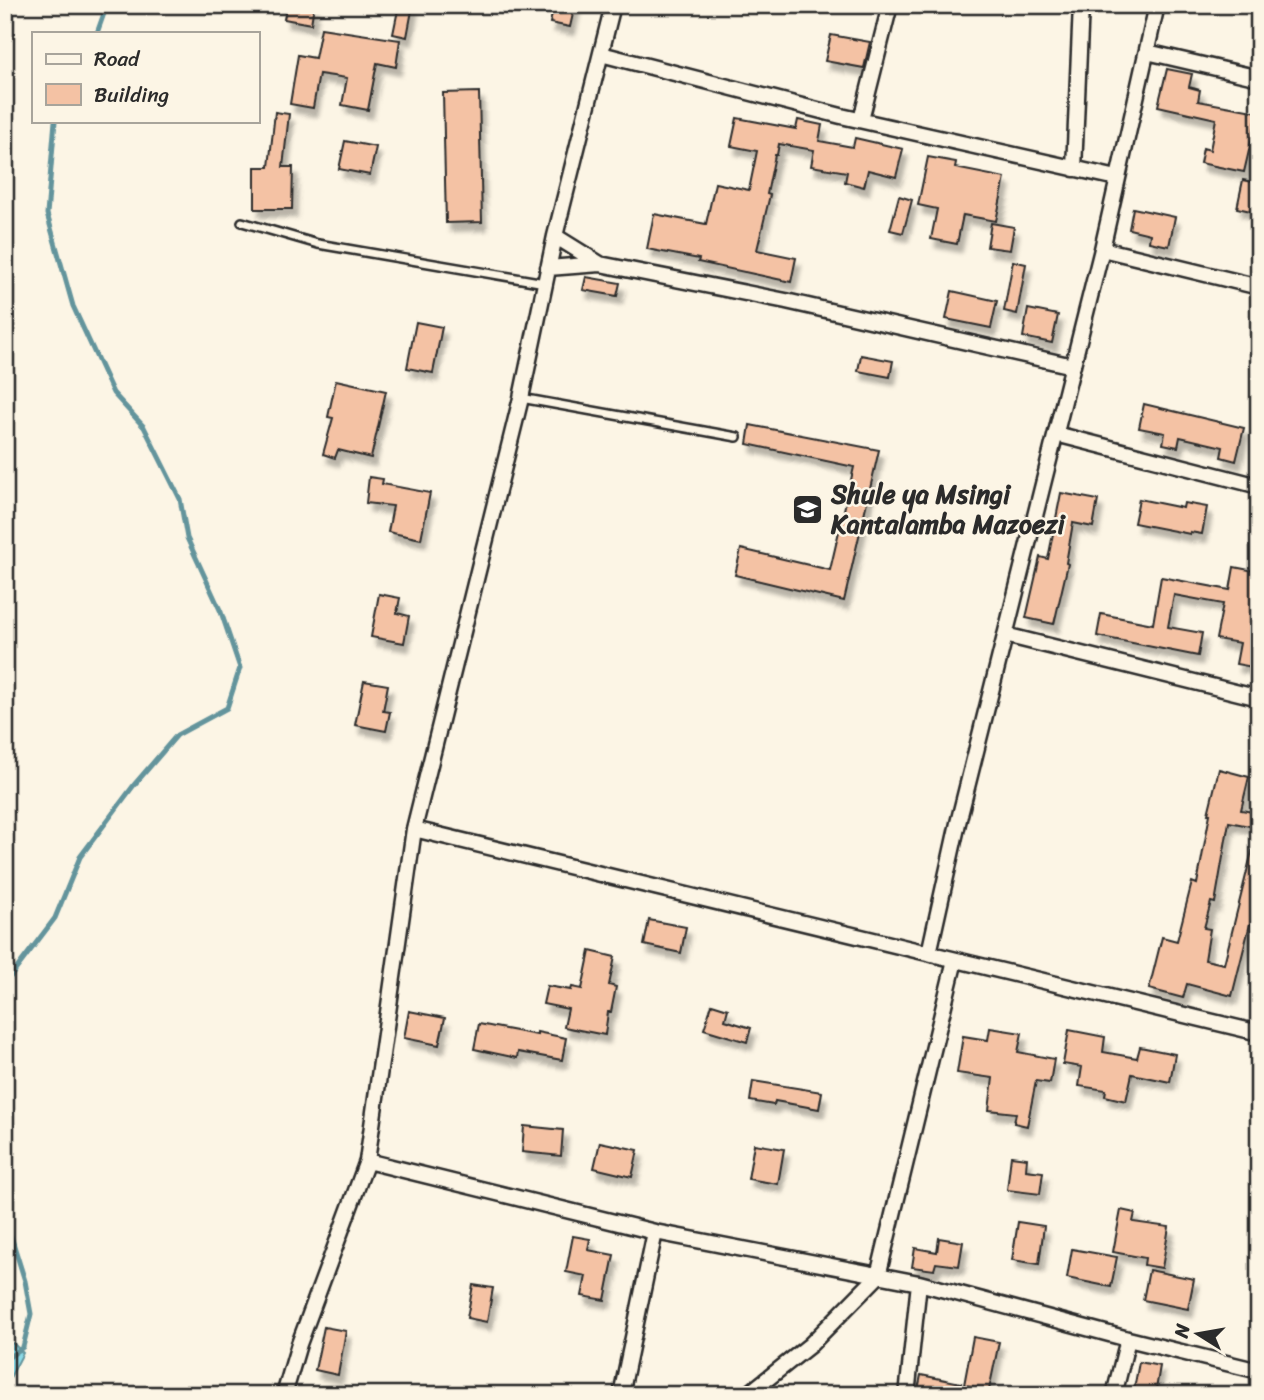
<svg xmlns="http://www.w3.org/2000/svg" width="1264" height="1400" font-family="Sriracha,sans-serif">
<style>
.water{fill:#8adae7;stroke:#64949c;stroke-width:2}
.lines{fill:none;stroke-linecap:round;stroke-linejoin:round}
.stream{stroke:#64949c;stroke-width:5}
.building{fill:#f4c2a4;stroke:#2b2b2b;stroke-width:2;filter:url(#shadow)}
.lane-casing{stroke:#2b2b2b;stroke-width:12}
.street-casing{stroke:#2b2b2b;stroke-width:19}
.lane{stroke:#fcf5e5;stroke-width:7}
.street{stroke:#fcf5e5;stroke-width:14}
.labels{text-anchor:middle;stroke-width:5;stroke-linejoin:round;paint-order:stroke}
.poi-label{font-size:26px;font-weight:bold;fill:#2b2b2b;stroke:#fcf5e5;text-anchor:start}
</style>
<defs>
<filter id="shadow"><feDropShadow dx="4.5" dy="8" stdDeviation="2" flood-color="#0004"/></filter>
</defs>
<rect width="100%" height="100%" fill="#fcf5e5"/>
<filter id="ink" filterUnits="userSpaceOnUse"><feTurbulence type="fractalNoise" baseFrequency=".0143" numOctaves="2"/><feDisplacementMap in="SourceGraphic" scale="14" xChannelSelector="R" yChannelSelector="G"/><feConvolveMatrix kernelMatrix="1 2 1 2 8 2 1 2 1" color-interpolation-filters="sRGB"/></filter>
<g filter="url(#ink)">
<path class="water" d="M13,1343L23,1353L5,1387V1348Z"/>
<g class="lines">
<path class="stream" d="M97,33L107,5
M5,984L55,918L80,857L134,785L177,735L227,708L240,668L221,612L187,538L180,499L144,427L113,393L73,306L47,214L55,121
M5,1217L25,1281L31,1314L23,1347L5,1360"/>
</g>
<path class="building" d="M287,5H314L311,24L284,19Z
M399,5H413L407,37L393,34Z
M554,5H575L570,27L550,23Z
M321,28L400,40L396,67L377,63L368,110L342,105L347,78L319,74L313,108L290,104L298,55L315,58Z
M831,35L870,42L864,68L825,61Z
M1167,69L1192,74L1189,87L1200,90L1198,101L1258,112L1244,172L1200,163L1203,148L1210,150L1216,119L1158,106Z
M479,92L482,222L446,223L443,93Z
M275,112L289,114L283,167H293L292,209H255V167H269Z
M737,118L796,129L798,120L822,125L819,141L853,147L855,138L903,149L896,177L868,170L864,187L845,182L847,172L811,166L814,150L779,144L777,155H775L767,194L770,195L757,250L796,258L791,282L698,262L699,259L647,249L654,214L706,224L715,183L749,190L757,151L731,146Z
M345,141L376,147L370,175L339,169Z
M928,157L956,162L955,168L1005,178L996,221L963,215L957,244L931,239L937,209L918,205Z
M1243,180L1259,183V197L1254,196L1251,211L1237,208Z
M899,196L912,200L903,233L890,230Z
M1133,208L1175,217L1169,246L1149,242L1150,234L1129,229Z
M991,223L1014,227L1010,250L987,247Z
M1013,261L1026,264L1017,314L1004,311Z
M586,277L620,283L617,296L583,290Z
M952,291L997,301L991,328L946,319Z
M1028,309L1058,315L1052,343L1023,337Z
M416,322L442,327L433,373L407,368Z
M861,355L893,361L890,377L858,371Z
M336,380L386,391L371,458L338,450L335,458L323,454L333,418L328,417Z
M1144,404L1244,428L1236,461L1221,457L1223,447L1180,437L1178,447L1163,444L1165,433L1139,428Z
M750,425L879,450L844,601L735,575L741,549L830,570L854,467L747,444Z
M369,477L383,479L382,484L430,493L421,539L388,532L393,506L366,503Z
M1061,493L1098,500L1093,527L1073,523L1066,563L1068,564L1054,624L1026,618L1040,557L1048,559Z
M1139,499L1183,508L1184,503L1207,507L1202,534L1190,532V534L1134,523Z
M1234,567L1259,572V668L1236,664L1240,643L1216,639L1223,604L1174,595L1168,627L1202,633L1198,656L1097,636L1101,614L1153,624L1161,577L1230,590Z
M379,594L400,598L397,613L409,616L404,643L371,637Z
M364,681L388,685L383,711L390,712L386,731L355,725Z
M1219,769L1249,777L1241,810L1259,813V828L1229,822L1215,903L1211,902L1204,928L1210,929L1205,960L1224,964L1254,843L1259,844V925L1250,924L1232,996L1187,984L1183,998L1149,989L1162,937L1177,941L1192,882L1197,884L1210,814H1208Z
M649,920L686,927L681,953L644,945Z
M590,951L615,957L609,985L616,987L611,1012H608L605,1035L564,1027L568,1009L543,1004L547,986L571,990L572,987L582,989Z
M712,1004L728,1009L725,1020L751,1028L747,1042L704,1029Z
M409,1011L445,1018L439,1045L404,1038Z
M479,1024L537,1035V1032L566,1038L562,1060L518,1052L517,1058L474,1049Z
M990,1028L1022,1033L1018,1052L1054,1059L1050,1083L1036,1081L1027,1126L1014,1123L1016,1113L989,1110L993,1078L957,1073L963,1036L988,1040Z
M1069,1030L1105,1037L1103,1052L1137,1058L1140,1047L1175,1054L1170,1082L1132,1074L1126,1101L1105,1096L1106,1090L1079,1086L1082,1067L1063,1064Z
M753,1081L822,1092L819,1109L775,1101L774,1105L750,1101Z
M524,1126L563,1130L561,1156L522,1152Z
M600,1142L638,1150L632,1177L594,1168Z
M754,1144L784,1149L778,1184L748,1179Z
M1011,1156L1027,1158L1026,1170L1043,1172L1040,1194L1007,1190Z
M1121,1210L1135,1213L1133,1222L1169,1227L1162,1268L1144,1265L1145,1258L1113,1252Z
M1018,1222L1044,1226L1039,1264L1012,1260Z
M573,1236L590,1239L588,1250L614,1255L605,1300L582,1296L586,1276L566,1272Z
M939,1238L963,1242L959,1266L936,1263L934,1270L912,1267L915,1248L937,1252Z
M1072,1249L1117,1257L1111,1287L1067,1278Z
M1149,1270L1194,1279L1188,1309L1143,1300Z
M473,1285L493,1288L487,1322L467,1318Z
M324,1327L346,1331L338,1375L315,1370Z
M973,1337L999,1342L989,1390L964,1385Z
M1139,1362L1160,1366L1155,1395H1133Z
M921,1375L961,1383L959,1395H942L918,1390Z"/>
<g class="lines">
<defs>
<path id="lane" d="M242,222L318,244L545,283
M521,398L737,437"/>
<path id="street" d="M1147,52L1259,78
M601,54L841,116L1117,178
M861,120L890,5
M1074,169L1081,5
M555,236L600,264L786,301L1073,366
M1102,249L1259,287
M548,268L600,264
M1056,434L1259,486
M1005,635L1259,698
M414,829L1259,1033
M929,953L958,823L1102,249L1157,5
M367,1161L655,1232L919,1283L1128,1339L1259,1371
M284,1395L299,1344L367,1161L414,829L521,398L555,236L613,5
M621,1395L655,1232
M747,1395L810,1345L878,1276L955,960
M907,1395L919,1283
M1114,1395L1128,1339"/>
</defs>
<use href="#lane" class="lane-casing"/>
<use href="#street" class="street-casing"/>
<use href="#lane" class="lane"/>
<use href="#street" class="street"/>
</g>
</g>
<defs>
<symbol id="school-square" viewBox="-11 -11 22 22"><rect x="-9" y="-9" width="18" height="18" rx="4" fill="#2b2b2b" stroke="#fcf5e5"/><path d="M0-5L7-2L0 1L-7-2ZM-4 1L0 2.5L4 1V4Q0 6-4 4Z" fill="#fff"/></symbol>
</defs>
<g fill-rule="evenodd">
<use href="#school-square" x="790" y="492" width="35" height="35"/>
</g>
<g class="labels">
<g class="poi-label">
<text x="831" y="503">Shule ya Msingi<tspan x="831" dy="30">Kantalamba Mazoezi</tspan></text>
</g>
</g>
<rect width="1264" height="1400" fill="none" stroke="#fcf5e5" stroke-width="28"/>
<rect x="14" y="14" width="1236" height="1372" fill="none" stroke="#2b2b2b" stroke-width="2.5" filter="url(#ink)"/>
<rect x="32" y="32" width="228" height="91" fill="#fcf5e5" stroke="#a8a49b" stroke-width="2"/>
<rect x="46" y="54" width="35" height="10" fill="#fcf5e5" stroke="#a8a49b" stroke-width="2"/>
<text x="94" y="66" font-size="21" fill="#2b2b2b">Road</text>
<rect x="46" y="84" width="35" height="21" fill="#f4c2a4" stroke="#a8a49b" stroke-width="2"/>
<text x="94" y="102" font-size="21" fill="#2b2b2b">Building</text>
<g transform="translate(1198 1334) rotate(281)" stroke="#fcf5e5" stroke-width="5" paint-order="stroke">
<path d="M0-5L12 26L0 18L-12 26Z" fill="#2b2b2b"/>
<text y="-10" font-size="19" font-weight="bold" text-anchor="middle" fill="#2b2b2b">N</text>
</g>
</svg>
